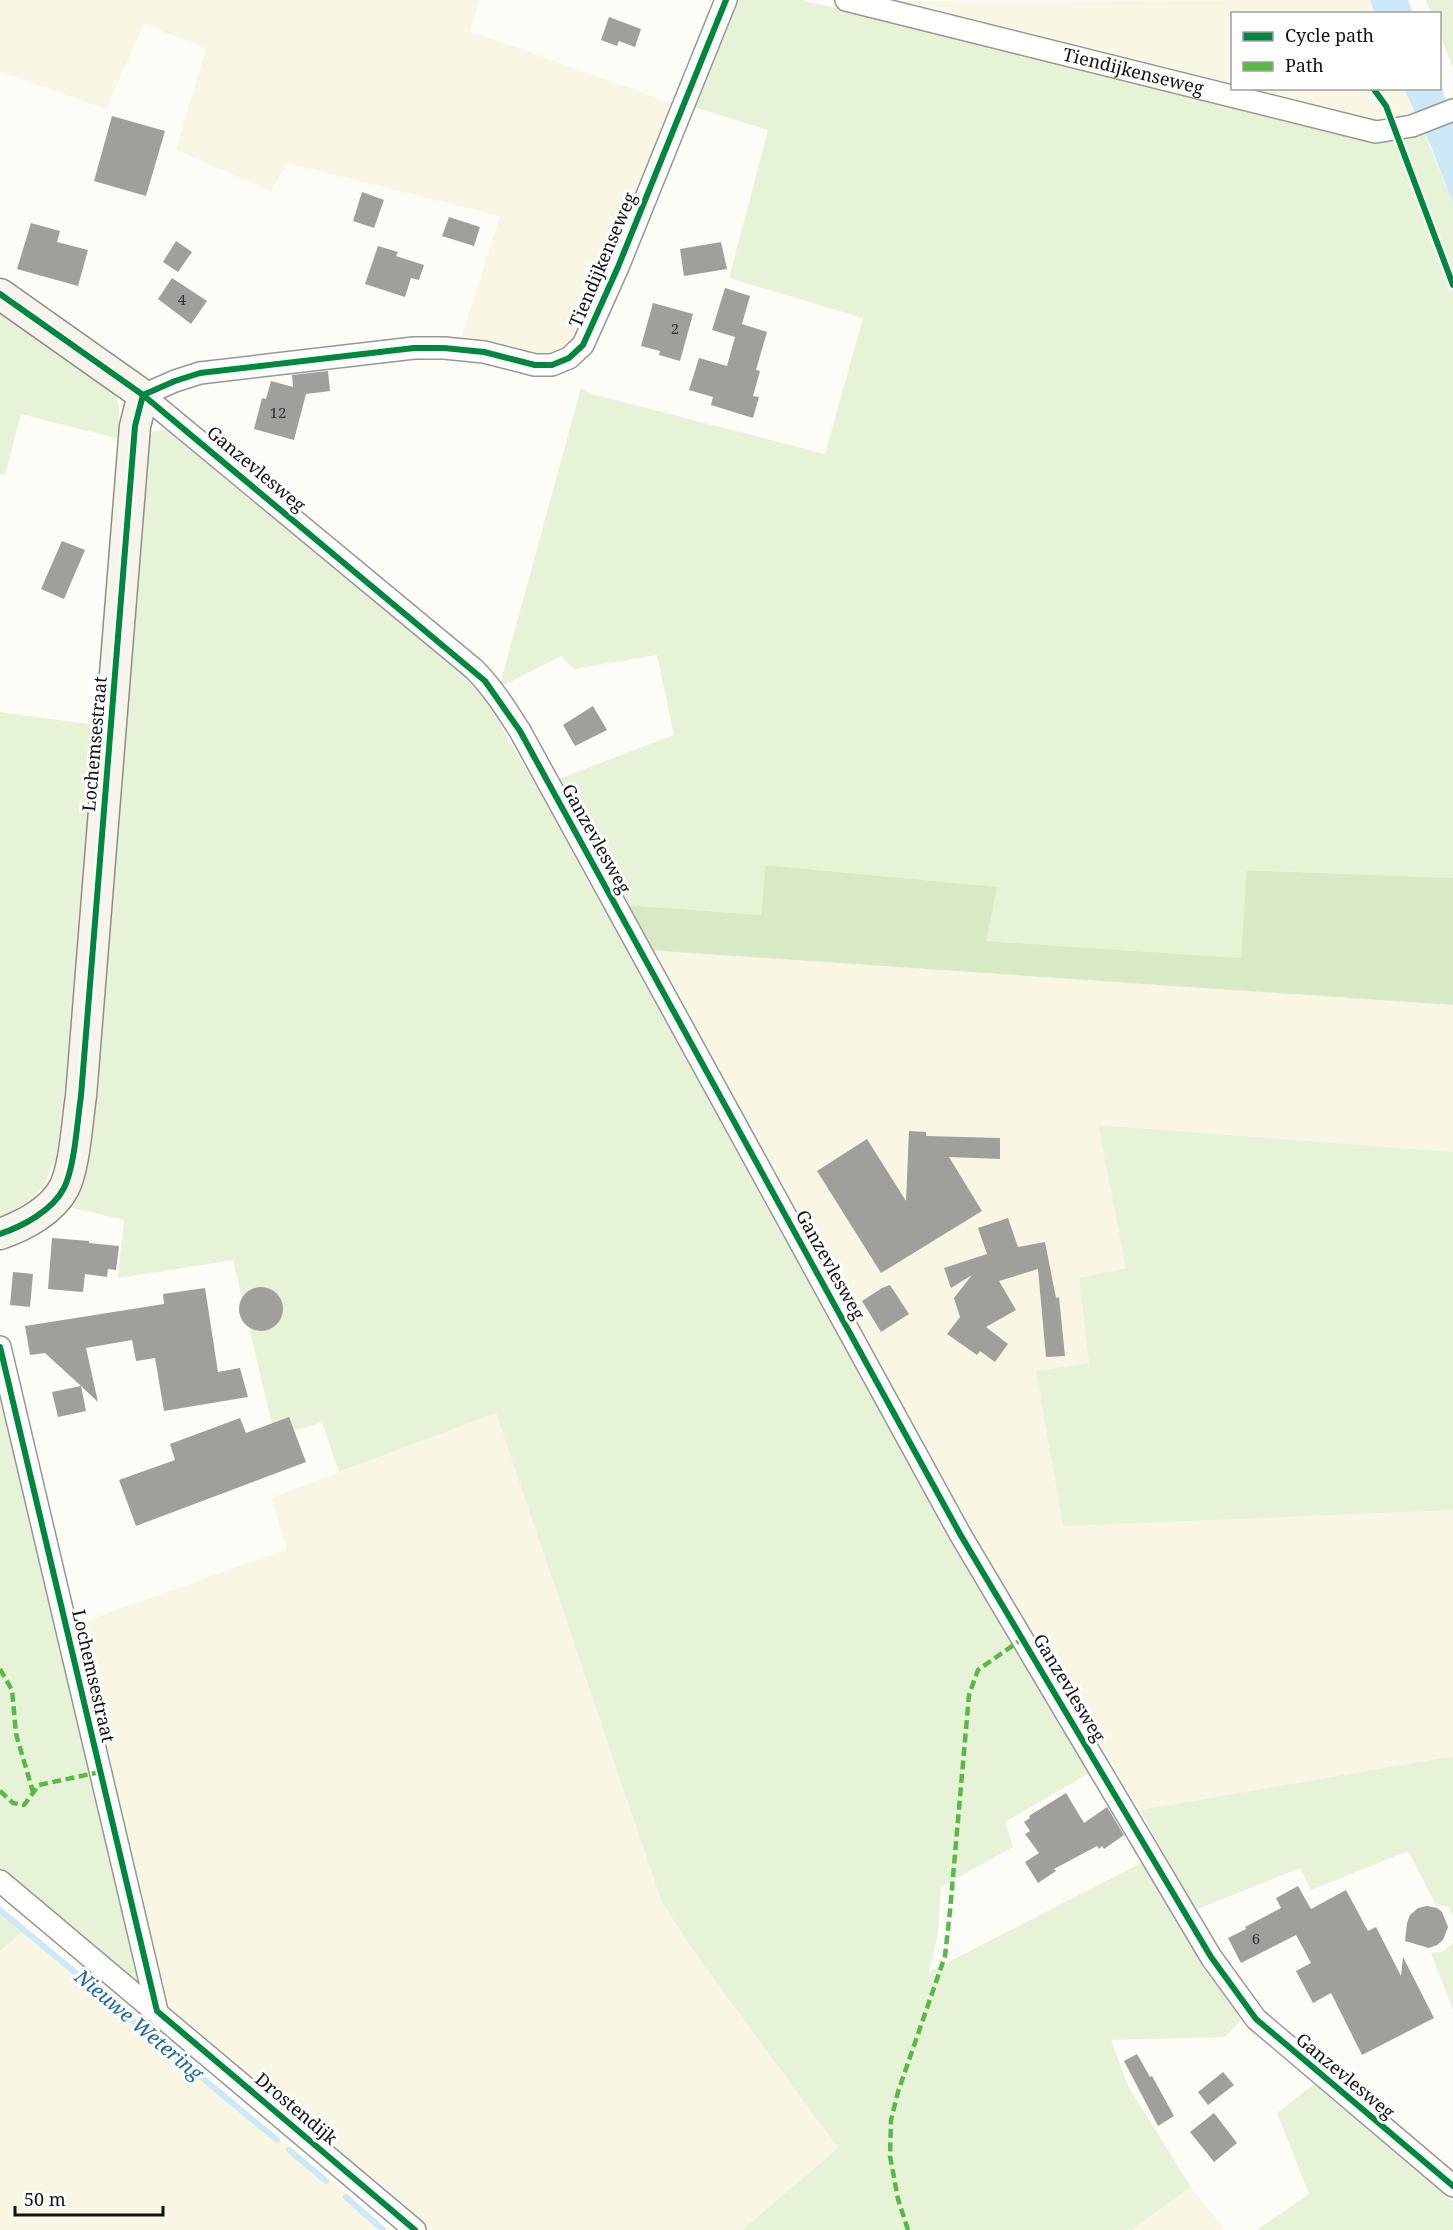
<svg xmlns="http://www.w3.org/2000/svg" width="1453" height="2230" font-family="'Noto Serif',serif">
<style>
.farmland{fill:#f9f7e4}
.green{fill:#e7f3d7}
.forest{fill:#d8eac5}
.water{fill:#cde8f7}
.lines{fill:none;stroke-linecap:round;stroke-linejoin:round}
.stream{stroke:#cde8f7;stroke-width:6}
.building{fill:#a19f9c}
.street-casing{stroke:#979795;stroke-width:24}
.secondary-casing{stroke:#8e8d8b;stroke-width:33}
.street{stroke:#fffffe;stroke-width:21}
.secondary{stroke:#f6f4eb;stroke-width:30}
.quiet{stroke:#58b947;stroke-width:4.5;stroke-dasharray:9 4.5;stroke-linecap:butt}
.cycleway-casing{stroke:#fff;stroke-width:10}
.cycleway{stroke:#00873e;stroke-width:6}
.labels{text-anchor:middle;stroke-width:6;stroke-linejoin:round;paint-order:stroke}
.number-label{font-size:15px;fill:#353434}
.street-label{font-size:18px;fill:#111;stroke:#fff}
.water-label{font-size:20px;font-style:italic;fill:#1768a6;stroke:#fff}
</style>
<rect width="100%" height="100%" fill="#fdfcf7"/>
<path class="farmland" d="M0,0H480L470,31L671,103L589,322L574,347L553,356L461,339L500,216L287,163L271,191L176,150L206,49L144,24L106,109L0,72Z
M1370,0L1375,13L1232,14V83L904,1Z
M1254,89H1404L1415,114L1401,120L1384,121Z
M647,950L1453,1005V1152L1098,1125L1126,1268L1079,1278L1089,1363L1037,1371L1426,1511L1453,1510V1756L1140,1810L967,1531Z
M496,1413L661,1900L692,1949L838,2148L742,2230H431L172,2013L164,1988L75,1625L287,1549L271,1498Z
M26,1929L333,2182L389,2230H0V1951Z
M1191,2187L1225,2230H1131Z"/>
<path class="green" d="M732,0H802L1377,140L1424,132L1453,203V878L1248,870L1241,958L986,941L996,887L767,865L761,915L627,905L553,781L674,735L657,655L574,669L561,656L499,688L581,388L592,394L825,454L863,318L729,278L768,130L690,106Z
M1426,0H1453V69L1440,34V14L1431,13Z
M0,309L105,384L116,394L119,407V439L21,414L5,475H0Z
M161,430L168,431L356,581L454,665L485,699L540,793L969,1573L1091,1772L1005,1822L1013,1847L941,1887L938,1933L929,1972L1145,1861L1241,2020L1225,2037L1111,2040L1128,2086L1191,2187L1131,2230H742L838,2148L692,1949L661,1900L496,1413L339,1472L322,1422L275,1437L233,1260L118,1278L124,1220L60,1205L146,441L153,432Z
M0,712L95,725L65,1086L56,1157L43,1187L31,1199L0,1219Z
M1098,1125L1453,1152V1510L1063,1526L1036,1371L1089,1363L1079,1278L1126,1268Z
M0,1388L144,1995L0,1874Z
M1453,1756V1918L1449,1907L1436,1905L1408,1851L1311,1890L1300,1868L1195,1910L1140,1810Z
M0,1908L26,1929L0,1951Z
M1453,1942V2010L1431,1953L1444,1951Z
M1314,2084L1453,2202V2230H1257L1309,2194L1277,2113Z"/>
<path class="forest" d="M766,865L997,887L986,941L1241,958L1247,870L1453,878V1005L647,950L627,905L761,915Z"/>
<path class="water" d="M1370,0H1408L1413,13H1375Z
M1440,81L1453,124V203L1430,144L1404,89L1440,88Z"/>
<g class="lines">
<path class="stream" d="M0,1910L277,2140
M289,2150L326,2181
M346,2197L383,2230"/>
</g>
<path class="building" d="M609,17L641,29L635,47L619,41L617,46L601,40Z
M112,116L165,131L146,196L94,181Z
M362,192L384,200L374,228L353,221Z
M449,217L480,227L474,246L442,236Z
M31,223L60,231L57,242L88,250L78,286L17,269Z
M176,241L192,252L178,272L163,262Z
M721,242L727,269L684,276L680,249Z
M378,246L398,252L396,256L424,265L419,280L411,278L405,297L365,284Z
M172,278L207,301L191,324L158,299Z
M725,288L750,296L742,324L767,332L756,370L760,371L753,396L759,397L753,418L711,405L713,397L689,390L699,358L727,366L735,337L712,330Z
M653,303L693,314L680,361L659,355L660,351L641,346Z
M328,371L330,391L306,394L294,440L254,429L262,398L266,399L271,381L293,387L292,375Z
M62,541L85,550L64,599L41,589Z
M593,706L607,730L575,746L563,725Z
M909,1131L926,1132V1136L1000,1138V1159L949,1157L982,1211L881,1273L817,1171L867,1139L906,1201Z
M1008,1218L1018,1247L1045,1242L1056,1298L1059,1297L1065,1356L1046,1357L1038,1269L999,1281L1016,1310L986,1327L1008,1344L995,1362L980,1351L977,1355L947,1334L960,1317L954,1298L972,1275L951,1288L944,1268L987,1254L978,1228Z
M52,1238L89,1241V1243L119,1246L116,1270L108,1269L107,1277L85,1274L83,1292L48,1289Z
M13,1272L33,1274L30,1307L10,1305Z
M890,1285L909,1314L881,1332L862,1301L882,1288Z
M239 1309a22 22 0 1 1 44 0a22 22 0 1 1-44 0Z
M205,1288L218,1372L240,1368L248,1397L164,1411L155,1358L136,1361L132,1340L86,1348L98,1402L81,1386L86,1411L58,1417L52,1392L81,1386L45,1353L30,1355L25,1326L164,1304L163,1294Z
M289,1417L306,1462L136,1526L119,1480L175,1460L170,1444L240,1418L246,1433Z
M1066,1793L1084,1823L1107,1807L1124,1835L1104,1849L1102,1846L1099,1849L1097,1846L1054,1869L1056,1871L1038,1883L1025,1862L1039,1853L1025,1834L1030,1831L1024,1822L1030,1818L1029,1816Z
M1298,1886L1311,1909L1346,1890L1368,1931L1376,1927L1401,1976L1403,1957L1434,2018L1362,2055L1331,1993L1313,2003L1296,1971L1311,1963L1296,1935L1241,1963L1228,1938L1246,1929L1245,1927L1281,1908L1276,1898Z
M1427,1906L1437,1908L1442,1912L1448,1927L1443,1940L1437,1945L1429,1948L1405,1941L1407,1923L1410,1915L1418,1908Z
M1137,2054L1150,2077L1152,2076L1174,2116L1158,2126L1124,2061Z
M1223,2072L1234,2085L1208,2105L1198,2092Z
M1214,2113L1237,2143L1214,2162L1190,2132Z"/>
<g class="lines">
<defs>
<g id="street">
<path d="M726,0L618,267L583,345L569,358L552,365H535L484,352L444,348H414L200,373L175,381L143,395L474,669C493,688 506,709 520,731L960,1534L1211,1957L1256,2019L1453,2186"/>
<path id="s1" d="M846,0L1376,132L1412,126L1453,110"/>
<path d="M0,1347L157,2011"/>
<path d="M0,1881L415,2230"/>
</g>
<path id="secondary" d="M0,294L143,395L135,426L81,1096C77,1122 75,1166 64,1188C52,1211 23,1226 0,1234"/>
</defs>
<use href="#street" class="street-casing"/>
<use href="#secondary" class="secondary-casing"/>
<use href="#street" class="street"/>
<use href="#secondary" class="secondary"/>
<path class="quiet" d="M0,1669L12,1690L16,1734L33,1792
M0,1791L13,1803L24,1805L39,1785L100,1772
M908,2230L898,2199L890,2156L891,2120L898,2092L945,1956L950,1911L969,1695L978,1670L1022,1639"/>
<defs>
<path id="cycleway" d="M1373,88L1386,106L1453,285
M0,294L143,395L485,681L520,731L960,1534L1211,1957L1256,2019L1453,2186
M143,395L175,381L200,373L414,348H444L484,352L535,365H552L569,358L583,345L618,267L726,0
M0,1234C23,1226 52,1211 64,1188C75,1166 77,1122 81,1096L135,426L143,395
M0,1347L157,2011L415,2230"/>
</defs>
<use href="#cycleway" class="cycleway-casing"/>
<use href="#cycleway" class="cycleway"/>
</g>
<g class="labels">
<g class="number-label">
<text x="182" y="305">4</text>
<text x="675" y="334">2</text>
<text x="278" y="418">12</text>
<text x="1256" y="1944">6</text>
</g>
<g class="street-label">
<text dy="6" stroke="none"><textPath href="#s1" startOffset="296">Tiendijkenseweg</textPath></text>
<text transform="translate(603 260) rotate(-67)" y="6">Tiendijkenseweg</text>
<text transform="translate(256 469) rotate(40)" y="6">Ganzevlesweg</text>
<text transform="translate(95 744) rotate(-85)" y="6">Lochemsestraat</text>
<text transform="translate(596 839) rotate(61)" y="6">Ganzevlesweg</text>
<text transform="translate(830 1265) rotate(61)" y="6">Ganzevlesweg</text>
<text transform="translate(93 1676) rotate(77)" y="6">Lochemsestraat</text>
<text transform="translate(1069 1688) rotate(59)" y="6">Ganzevlesweg</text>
<text transform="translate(1345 2076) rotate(40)" y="6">Ganzevlesweg</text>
<text transform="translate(296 2109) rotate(40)" y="6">Drostendijk</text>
</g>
<g class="water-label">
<text transform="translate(139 2025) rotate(40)" y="7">Nieuwe Wetering</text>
</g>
</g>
<rect x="1231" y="12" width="210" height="78" fill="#ffffff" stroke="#a0a0a0" stroke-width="1.5"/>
<rect x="1243" y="32" width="30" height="9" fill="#00873e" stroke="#a0a0a0" stroke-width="1.5"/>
<text x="1285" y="42" font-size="18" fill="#111111">Cycle path</text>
<rect x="1243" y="62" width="30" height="9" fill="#58b947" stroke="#a0a0a0" stroke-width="1.5"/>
<text x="1285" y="72" font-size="18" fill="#111111">Path</text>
<path d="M15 2206v9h148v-9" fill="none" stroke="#111111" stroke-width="3"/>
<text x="24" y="2206" font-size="18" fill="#111111" stroke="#ffffff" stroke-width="4.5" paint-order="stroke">50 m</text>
</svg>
